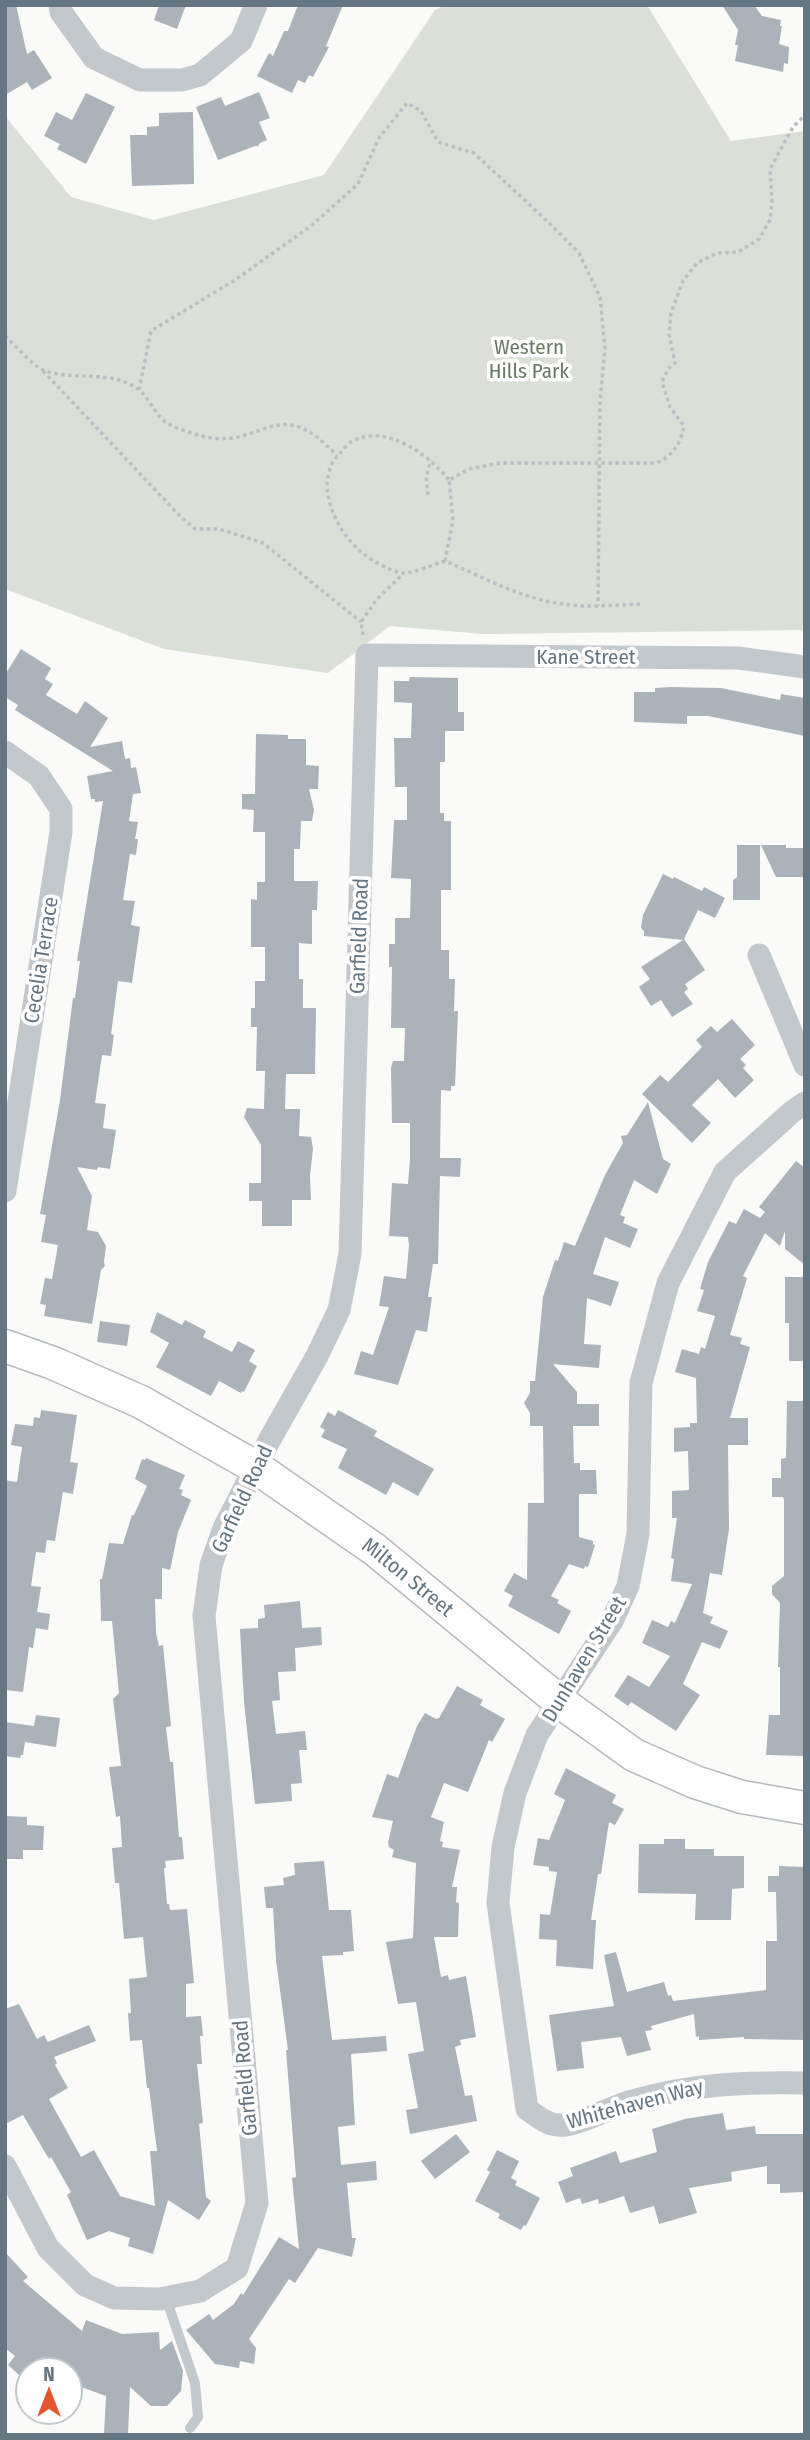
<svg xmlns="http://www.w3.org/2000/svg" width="810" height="2440" font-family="'Fira Sans Condensed',sans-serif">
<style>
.green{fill:#dadfd7}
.building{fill:#aab3b9}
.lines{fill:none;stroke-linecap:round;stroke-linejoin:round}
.secondary-casing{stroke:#b3babf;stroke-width:35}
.path{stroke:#bbbfc2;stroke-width:3.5;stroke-dasharray:3.5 3.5;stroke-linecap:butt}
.service{stroke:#c3c8cc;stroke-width:10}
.minor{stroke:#c3c8cc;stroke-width:23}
.secondary{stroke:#fff;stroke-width:32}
.labels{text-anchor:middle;stroke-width:7;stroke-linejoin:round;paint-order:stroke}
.park-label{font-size:21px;fill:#687a64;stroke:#fff}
.street-label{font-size:21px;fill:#657683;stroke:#fff}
</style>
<rect width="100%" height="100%" fill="#fafaf8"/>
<path class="green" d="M446,5H647L731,141L805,131V630L483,634L390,626L328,673L164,649L5,589V116L71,197L154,220L324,175L435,10Z"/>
<path class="building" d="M5,5H16L27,54L34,50L52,78L32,90L27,82L5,95Z
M159,5H186L177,29L154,20Z
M298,5H343L326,46L329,47L313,77L309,75L305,83L298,80L292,93L257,76L269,53L273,56L284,31H288Z
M722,5H754L762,16L781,20L780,26H782L779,44L789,47L788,64L784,63L783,72L735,61L738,45H735L738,30Z
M259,92L270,118L259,122L267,140L260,143L258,146H255L218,160L196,107L221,97L225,106Z
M86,93L115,107L86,164L57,149L60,144L44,136L56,112L72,120Z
M193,112L194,184L132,186L130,135H147V127L159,126V113Z
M21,649L51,668L45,679L53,684L46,695L77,714L85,701L108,718L90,747L122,741L125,759L130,758L131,768L136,767L141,793L133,794L129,821L138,822L135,839H138L136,855L130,854L123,900L135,901L131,925L140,927L132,983L118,981L111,1034L114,1035L111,1056L102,1055L95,1103L106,1104L103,1128L116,1130L110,1169L98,1167L97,1170L77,1167L92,1196L87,1230L98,1232L106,1246L104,1262L105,1266L101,1270L92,1324L44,1316L46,1305L40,1304L45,1278L52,1279L58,1245L41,1242L46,1215L40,1214L60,1100L73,998H75L80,961H77L103,801L95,802V799H91L87,776L113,771L15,710L18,705L5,697V675Z
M410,677L458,678V712H464V731H445V762H440V813H444V821H451V890H441V950H449V979H455L454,1011H458L455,1086H451V1091L441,1090L440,1158H461L460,1177L440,1176L438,1264H433L428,1297H432L427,1332L416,1330L398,1385L354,1374L361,1351L373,1355L389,1307L379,1306L384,1276L406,1279L409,1245L408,1237L389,1236L392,1183L408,1184L410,1159V1123H392L391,1068L393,1061H404L405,1028H391L392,967H389V944H395V918H410L411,879L391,878L394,820H407V787H395L394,738H411L412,703L394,702V681H409Z
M670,687L721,688L780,700L781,694L805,698V736L708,716H687V724L634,722V692H655V688Z
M256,734L288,735V739H306V765L319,766L318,789H309L314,810L312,821H301L300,849H294V881H318L317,910H312V944L299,943V979H303V1008H316L315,1074H286L285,1109H300L299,1136L311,1137L313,1149L310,1176L311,1200H292V1226H262V1201H249V1183H261V1145L244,1117L247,1108L264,1109L265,1071H256L257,1027H251V1008H255V981H265V947H251V899L257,900V882H265V832H253L254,810L242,809V794H255Z
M737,845H760V900H733V880L737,877Z
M761,845H786V848H804V877H776Z
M663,874L673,879L674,877L702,891L704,887L725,898L715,918L698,910L684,939L705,970L685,984L688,989L684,992L693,1004L672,1017L661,1000L651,1006L639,987L650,979L641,967L683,940L644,936V931L641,928L643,915Z
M732,1019L755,1045L740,1059L746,1065L743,1068L754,1080L735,1098L718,1079L692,1105L711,1123L692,1143L642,1094L660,1075L668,1082L702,1047L696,1040L711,1026L717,1032Z
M648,1102L663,1159L671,1164L657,1194L634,1180L620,1215L625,1217L623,1223L638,1229L630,1248L605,1237L593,1274L619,1282L611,1306L587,1298L584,1344L601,1345L599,1368L553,1364L577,1392V1404H599V1426H573L574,1463H580V1470H596L597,1494H579V1537L593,1541V1544L595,1545L588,1567L585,1566L584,1569L569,1564L551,1596L559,1600L557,1603L571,1611L559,1634L508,1606L513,1596L504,1591L514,1573L527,1580L528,1503H544L543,1426H530V1413L524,1403L530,1393V1381H535L543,1297L555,1260L558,1261L564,1242L575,1246L605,1175L623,1143L621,1136L627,1135Z
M796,1161L805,1168V1265L785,1249V1231L780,1246L765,1233L743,1276L747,1278L730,1335L742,1338L740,1344L750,1347L730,1418H748V1445H728L729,1529L722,1575L710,1573L703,1613L713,1617L710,1623L728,1631L720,1649L702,1642L683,1684L700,1695L676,1731L631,1702L628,1706L614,1696L628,1675L649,1687L670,1656L642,1643L652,1620L668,1627L671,1621L675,1623L692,1584L671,1581L674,1559L671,1558L677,1518H672V1491L689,1490L688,1451L674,1452V1428L690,1427V1423H697L696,1378L675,1372L682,1349L699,1354L701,1347L705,1349L715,1316L697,1311L704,1290L700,1289L708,1262L729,1221L736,1224L744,1209L760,1218L765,1212L759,1207Z
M785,1277H805V1361H789V1323H785Z
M157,1312L182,1325L185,1320L206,1331L203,1337L232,1352L238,1341L255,1350L249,1361L257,1366L244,1392L242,1391L241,1393L219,1381L211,1396L156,1367L169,1343L150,1332Z
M100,1321L130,1325L127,1346L97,1342Z
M787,1401H805V1756L766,1755L769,1715H780V1667H778L780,1603L772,1594V1586L784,1576V1499L783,1497H772V1478H781V1459L786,1458Z
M41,1410L77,1415L70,1462L78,1463L73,1494L63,1492L55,1541L47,1540L45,1553L36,1552L31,1586L41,1587L37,1612L50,1614L48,1630L36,1628L33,1648L29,1647L23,1692L5,1690V1480L17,1482L22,1447L11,1445L15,1424L33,1426L34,1417L40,1418Z
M338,1410L377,1431L374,1436L434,1469L418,1496L393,1482L386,1495L338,1468L347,1449L321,1437L325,1430L320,1427L328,1412L335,1416Z
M146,1458L185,1475L179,1489L183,1490L181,1495L191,1500L178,1532L170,1570L162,1568V1599H155L156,1633L159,1646L163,1645L171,1726L166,1727L170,1762H173L179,1837H182L184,1859L165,1861L166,1868H164L167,1904H169L170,1910L187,1909L194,1983L186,1984V2017L201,2016L203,2036H200L202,2064H197L203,2123L199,2124L206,2197L211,2201L199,2220L168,2200L153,2254L128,2246L130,2238L109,2231L87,2240L67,2195L71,2192L51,2157L49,2159L23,2115L5,2124V2009L19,2004L37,2039L44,2035L48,2042L89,2025L96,2041L54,2057L57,2063L55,2065L68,2088L49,2099L81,2157L94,2150L120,2196L155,2206L150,2151H157L149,2088H147L142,2040L130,2041L128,2013H131L129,1979L147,1977L143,1937L124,1939L119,1883H115L112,1848L122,1847L120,1816L116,1817L109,1767L121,1766L113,1699L119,1693L112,1621H101L100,1579H102L109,1543L123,1544L132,1515H134L147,1486L135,1479L142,1459L145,1460Z
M300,1601L302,1628L321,1627L322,1645L295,1648L296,1671L278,1672L280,1700L272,1701L276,1734L305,1731L307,1750H299L302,1783L291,1784L292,1801L255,1804L244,1702L240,1629L258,1628V1619L265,1618L264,1605Z
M457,1686L483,1700L480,1705L505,1719L492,1742L489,1740L468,1792L444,1783L431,1817L444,1822L440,1841L443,1842L442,1847L460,1850L452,1887H457L456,1902L459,1903L458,1937H434L441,1977L448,1975L449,1980L466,1976L476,2037L460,2040L461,2045L455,2047L465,2096L472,2095L477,2121L410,2134L406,2110L418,2108L408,2054L424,2051L416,2002L398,2004L386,1942L413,1938L416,1863L392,1857L394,1850L389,1847L388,1843L393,1821L372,1817L387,1774L398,1778L417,1726L425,1713L436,1719L439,1718Z
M36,1715L60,1718L56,1747L25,1742L23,1755H21L20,1758L5,1756V1722L34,1726Z
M566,1768L616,1795L612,1803L624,1809L615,1825L609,1822L601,1874H598L591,1920H596L593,1969L556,1966L557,1940L539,1939L540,1914L550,1915L557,1872L549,1871V1867L533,1865L538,1838L549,1840L565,1800L554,1794Z
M5,1816L27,1817V1825L44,1826L43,1850H23V1859H5Z
M664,1839H685V1849H714V1856H744V1888L732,1889L731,1920H695L696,1894L638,1893L639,1844H664Z
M324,1861L329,1910H351L354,1951L343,1952V1955L322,1956L332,2040L386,2036L387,2051L351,2054L355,2125L338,2127L341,2165L376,2161L377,2180L347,2183L352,2238H356L352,2257L318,2248L295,2283L289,2279L249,2339L256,2348L254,2364L240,2361L239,2368L215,2364L186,2330L209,2314L213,2320L234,2304L241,2293L243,2295L279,2237L299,2249L292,2178L296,2177L286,2050H288L276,1960L273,1908H266L264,1887L284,1885L283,1878L295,1875L294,1863Z
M779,1866L805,1867V2040L744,2039V2037L699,2040V2036L696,2037L694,2014L651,2026L652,2030L645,2031L651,2050L627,2056L621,2037L581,2042L584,2068L557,2071L549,2015L614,2006L604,1955L616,1952L627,1992L664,1982L668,1996L671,1995L673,2001L766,1990V1941H777L776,1892H768V1876H779Z
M723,2113L726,2130L755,2126L756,2134H805V2192L780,2193V2184H767V2166L731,2172L732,2181L689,2188L697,2213L659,2224L654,2206L630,2213L624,2196L599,2204L598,2199L582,2204L580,2198L566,2203L558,2182L573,2176L570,2168L616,2151L620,2163L657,2152L652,2129L685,2119Z
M456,2134L470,2152L435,2179L421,2161Z
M497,2150L519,2161L511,2178L517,2181L515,2185L540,2198L526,2226L524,2225L521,2230L498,2218L500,2214L475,2201L490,2172L487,2170Z
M5,2252L28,2277L23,2281L82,2331L86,2320L122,2334L159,2332L160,2350L172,2341L183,2371L181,2391L167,2406H151L130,2387L128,2435L104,2434L106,2396L70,2383V2370H28V2383L8,2365L15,2356L5,2348Z"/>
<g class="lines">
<defs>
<g id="secondary">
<path id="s1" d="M5,1346L53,1363L141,1402L257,1468L374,1549L559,1701L634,1755L695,1782L742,1797L805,1808"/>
</g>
</defs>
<use href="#secondary" class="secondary-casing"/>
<path class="path" d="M5,336C15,345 34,367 45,371C75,381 112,369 139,390C148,397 153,410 162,419C171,428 194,434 206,437C264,449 278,391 337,456
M43,371L179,515L195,529H219L263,543L361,622
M139,390L151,331L235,280L311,226L358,184L379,138L407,103L421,111L438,142L474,153L548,222L579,253L600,297L605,349L600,401L598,606
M428,495L426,477L431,460
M445,561C435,564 414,573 404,573C392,573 370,559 361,552C335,530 312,481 340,453C343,450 347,444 351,442C385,422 429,455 449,480
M640,604C614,605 588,608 563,604C522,599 483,577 445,561L453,520L449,480L469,469L500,463H657C674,454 680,445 684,426L670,407L662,382L668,369L675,363L669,334L671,313L683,281L697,263L717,253L738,252L759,239L770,220L772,202L770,169L793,127L805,115
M363,635L361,622L377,599L404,573"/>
<path class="service" d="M166,2298L195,2383L198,2417L190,2428"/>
<path class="minor" d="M60,5L61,12L94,58L140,80H182L200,75L241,41L256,5
M5,752L39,776L61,809V832L5,1191
M759,955L805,1065
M805,1103L793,1111L725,1172L668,1283L641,1383L638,1534L628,1586L612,1621L537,1735L515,1793L503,1847L498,1903L527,2109C540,2118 549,2127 566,2125C588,2121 610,2107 632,2101C694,2084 741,2082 805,2083
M5,2166L48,2248L85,2285L114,2298L160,2299L200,2291L237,2268L257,2203L204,1616L211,1565L224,1528L270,1439L317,1356L339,1310L350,1254L367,655L738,658L805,667"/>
<use href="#secondary" class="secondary"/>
</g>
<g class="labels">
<g class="park-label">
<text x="529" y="354">Western<tspan x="529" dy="24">Hills Park</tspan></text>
</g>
<g class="street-label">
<text x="586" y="664">Kane Street</text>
<text transform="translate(359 936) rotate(-88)" y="7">Garfield Road</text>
<text transform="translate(41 960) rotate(-81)" y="7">Cecelia Terrace</text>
<text transform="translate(242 1499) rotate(-65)" y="7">Garfield Road</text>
<text dy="7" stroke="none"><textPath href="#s1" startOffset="467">Milton Street</textPath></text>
<text transform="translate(584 1659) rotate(-59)" y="7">Dunhaven Street</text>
<text transform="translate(245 2078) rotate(-95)" y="7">Garfield Road</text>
<text transform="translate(635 2104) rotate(-15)" y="7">Whitehaven Way</text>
</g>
</g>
<rect width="810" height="2440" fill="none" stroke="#657683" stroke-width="14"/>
<g transform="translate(49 2391)"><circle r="33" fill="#ffffff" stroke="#c1c8cd" stroke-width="2"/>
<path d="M0-5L12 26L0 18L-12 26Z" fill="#e4572e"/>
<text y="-10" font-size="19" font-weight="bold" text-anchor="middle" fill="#657683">N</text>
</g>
</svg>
